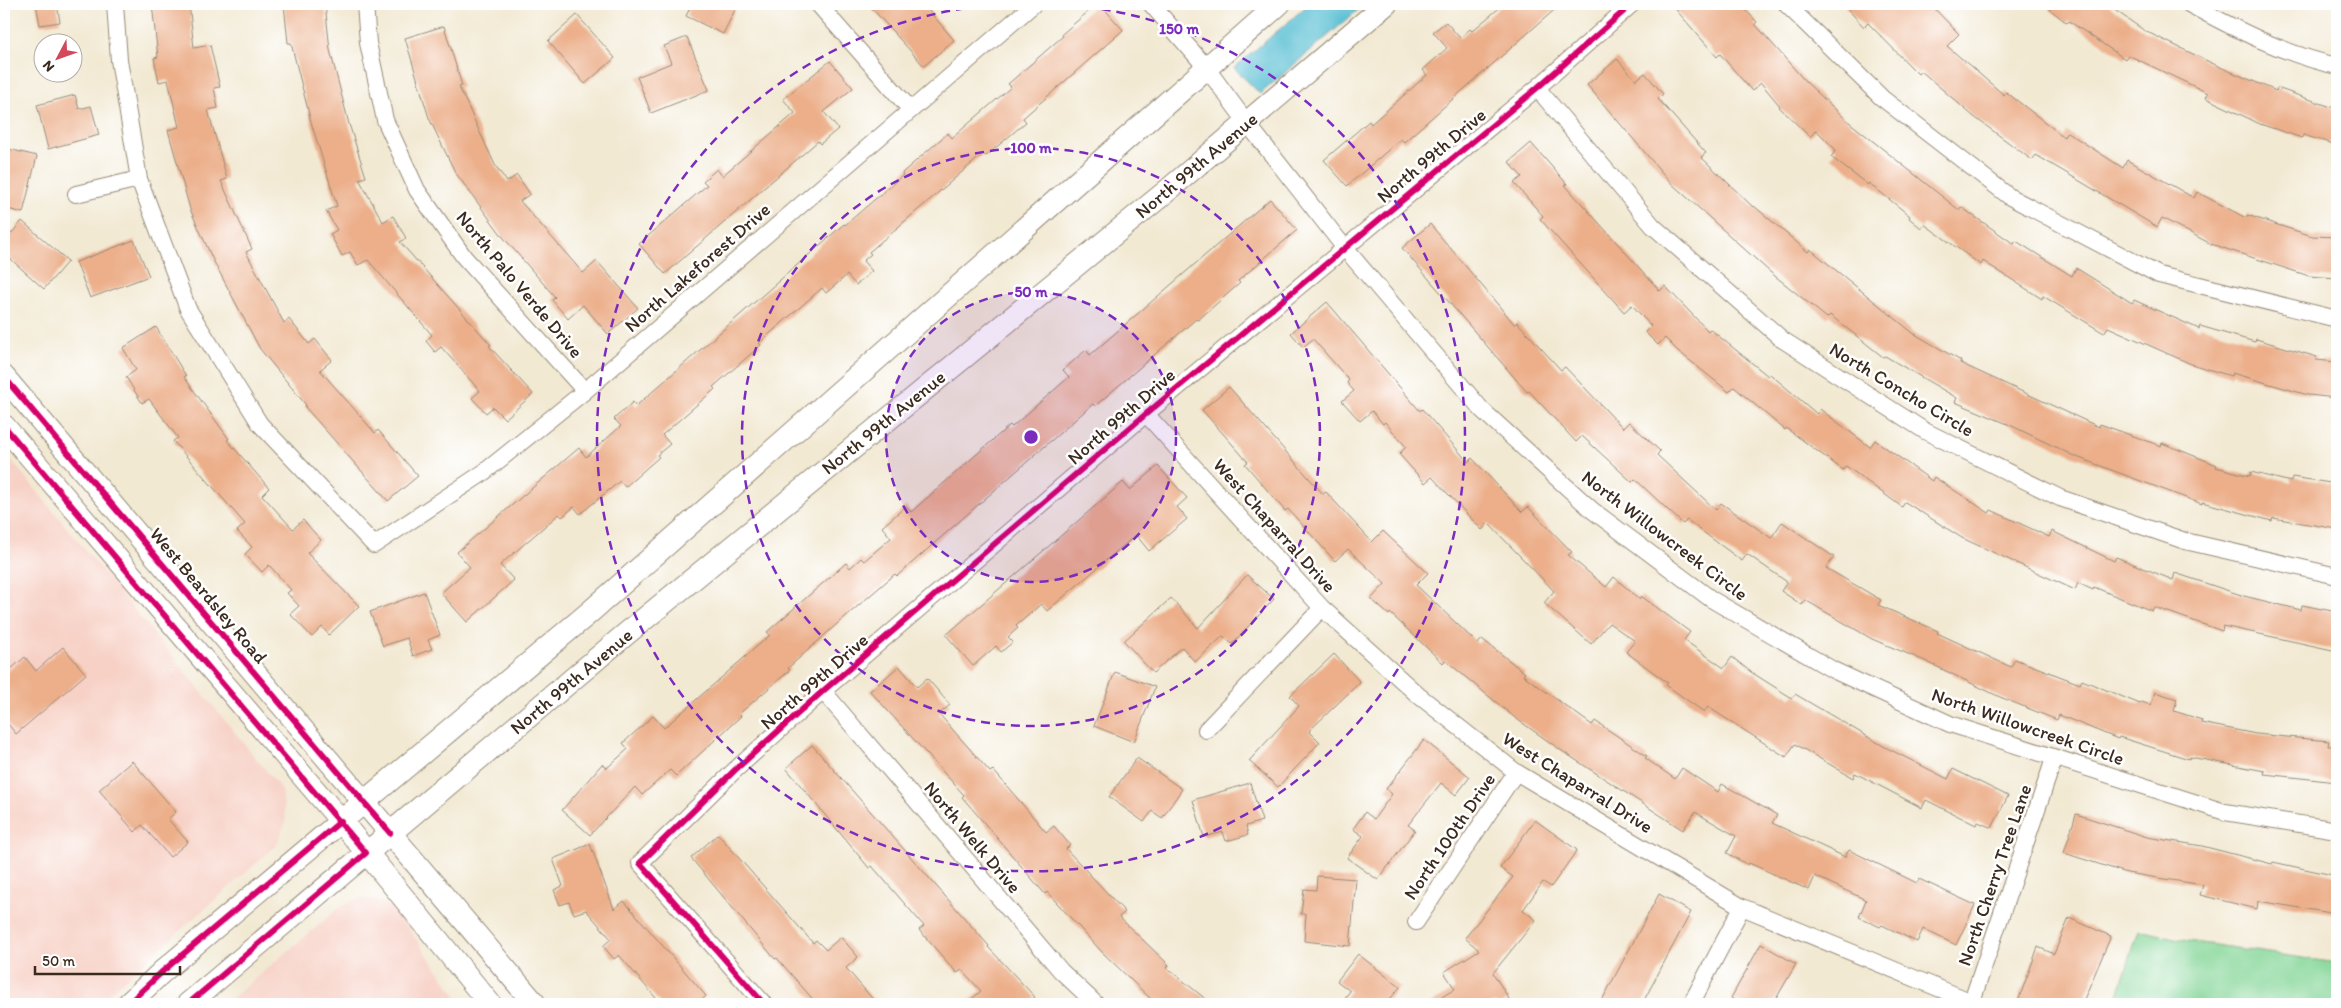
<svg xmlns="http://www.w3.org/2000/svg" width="2341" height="1008" font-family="Itim,sans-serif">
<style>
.built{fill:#f7d1c6}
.green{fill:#84d697;stroke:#60805a}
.water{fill:#56bed3;stroke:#487478}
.building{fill:#ecaf8a}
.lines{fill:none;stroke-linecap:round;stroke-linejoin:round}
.street-casing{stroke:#968a78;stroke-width:18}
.secondary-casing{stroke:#968a78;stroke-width:24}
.street{stroke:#fff;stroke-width:16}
.secondary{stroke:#fff;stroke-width:22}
.cycleway-casing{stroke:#fff;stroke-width:9}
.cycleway{stroke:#d6006c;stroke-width:6}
.ring{fill:none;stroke:#7b2cbf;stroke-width:2.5;stroke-dasharray:9 6}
.labels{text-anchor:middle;stroke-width:5;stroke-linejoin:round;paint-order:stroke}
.street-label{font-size:19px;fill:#3b2a1e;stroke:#fff}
.centre{fill:#7b2cbf;stroke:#fff;stroke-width:2.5}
.ring-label{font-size:15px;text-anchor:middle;font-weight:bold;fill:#7b2cbf;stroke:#fff;stroke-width:5;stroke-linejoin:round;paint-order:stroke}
</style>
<rect width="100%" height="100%" fill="#fff"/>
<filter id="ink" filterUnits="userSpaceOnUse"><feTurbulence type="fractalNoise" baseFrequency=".02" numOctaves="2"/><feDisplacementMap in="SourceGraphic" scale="10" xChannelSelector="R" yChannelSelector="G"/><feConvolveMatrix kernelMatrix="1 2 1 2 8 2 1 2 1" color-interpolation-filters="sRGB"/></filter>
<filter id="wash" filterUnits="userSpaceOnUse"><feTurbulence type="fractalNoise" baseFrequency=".0096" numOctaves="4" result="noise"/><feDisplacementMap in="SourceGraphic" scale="20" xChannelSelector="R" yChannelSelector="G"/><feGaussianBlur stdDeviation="1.12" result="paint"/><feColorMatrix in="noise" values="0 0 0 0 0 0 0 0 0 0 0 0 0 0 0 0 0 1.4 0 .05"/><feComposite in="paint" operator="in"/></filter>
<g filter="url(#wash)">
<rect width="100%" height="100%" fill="#f2e9d3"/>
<path class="built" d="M4,451L282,790L286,821L277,845L97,1004H4Z
M368,898L386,904L398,913L462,1004H225L339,908L354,900Z"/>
<path class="green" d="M2139,930L2188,941L2337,963V1004H2115Z"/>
<path class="water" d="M1309,4H1365L1260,94L1234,68Z"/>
<g id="blocks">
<path class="building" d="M36,4H57L60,22L40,25Z
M152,4H189L194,48L210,45L220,87L214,88L218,108L208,110L227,179L221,181L252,249L246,252L284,323L289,319L309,344L315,339L332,360L320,370L375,433L378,430L418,476L388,501L305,407L306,405L260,349L213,260L190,209L168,130L179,127L168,80L159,82L154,58L158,57Z
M284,4H325L330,50L349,124L366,177L359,179L383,222L393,216L406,238L400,242L491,345L489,346L533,394L505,419L493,407L486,413L472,398L480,391L441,347L435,352L426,341L432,335L368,260L358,265L350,252L342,256L330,234L337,230L326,211L337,206L311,122L291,43H288Z
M692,4H738L723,34L686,16Z
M868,4H923L954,40L924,66Z
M1097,4H1100L1123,30L1023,118L1026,122L986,156L983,154L869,252L871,254L863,261L872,271L856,285L847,275L826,293L822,288L759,343L761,345L713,387L715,389L662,435L670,444L657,455L659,457L625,487L620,481L580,514L574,507L562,517L559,514L500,565L514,580L467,622L441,593L470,567L457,552L579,448L586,457L621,426L614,419L633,402L636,406L844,224L845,225L903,175L902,173L948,133L952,138L1011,87L1008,84L1063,36L1062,34Z
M1504,4H1561L1404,142L1401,139L1347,186L1324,160L1369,121L1371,124L1427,75L1423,70L1447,48L1433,32L1446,22L1460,38L1470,29L1472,31Z
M1671,4H1740L1757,22L1755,24L1805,81L1849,122L1959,210L1961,207L2014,244L2016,241L2072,276L2076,268L2132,303L2134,300L2199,329L2200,326L2255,342L2256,339L2317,357L2316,360L2337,362V398L2308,395L2232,373L2231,376L2191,364L2108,327L2104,333L2043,296L2042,299L1983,261L1981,265L1924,224L1921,228L1909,218L1910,216L1869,183L1868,185L1831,157L1836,150L1816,130L1810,137L1779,107L1780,106L1761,83L1752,91L1720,54L1717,57Z
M1843,4H1930L1959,34L1947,46L2004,95L2006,92L2064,137L2067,132L2123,168L2127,160L2194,198L2197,192L2246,218L2247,215L2312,236L2337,237V278L2309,276L2211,244L2162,218L2157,227L2036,155L2032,160L1973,116L1921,71L1918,74L1868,23L1864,27Z
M2043,4H2106L2145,31L2220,67L2276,91L2277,88L2337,109V145L2303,135L2302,138L2260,124L2206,98L2208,93L2128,55L2125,59L2069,21L2067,23Z
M577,15L615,58L585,84L548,41Z
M444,26L462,86L459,87L495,165L507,182L517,175L530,194L520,201L583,273L597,261L638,308L608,334L583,305L568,319L552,300L555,297L503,237L455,172L429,118L405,38Z
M687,37L709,90L651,113L637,77L671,63L664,46Z
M1617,59L1636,80L1645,73L1663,94L1658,99L1706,153L1701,157L1753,207L1754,206L1808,252L1810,249L1913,333L1961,361L1960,363L2099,427L2100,424L2161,446L2162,443L2217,465L2216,467L2250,476L2251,472L2291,482L2292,477L2337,484V529L2273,518L2272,521L2202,502V504L2074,456L2010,425L1955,402L1957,398L1885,356L1883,357L1830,315L1827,318L1770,272L1671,183L1587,85Z
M830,61L853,88L824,112L838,129L820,144L818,141L665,274L639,244L707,185L703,181L717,169L722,176L795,113L783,99Z
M75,95L79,109L91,106L99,135L48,149L37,105Z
M1531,143L1567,184L1565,185L1660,291L1665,286L1708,331L1710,329L1768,376L1770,374L1817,414L1820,409L1870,447L1875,440L1932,481L1934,477L1989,513L1991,510L2049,537L2052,531L2114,561L2116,557L2173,580L2175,573L2244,596L2301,610L2302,605L2337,612V651L2223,626L2222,631L2154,607L2152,611L2094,587L2093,590L2078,583L2075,590L1962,538L1905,502L1902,507L1846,466L1843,470L1786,428L1785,430L1734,387L1729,392L1678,351L1665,338L1658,345L1645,332L1651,326L1632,305L1624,312L1540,219L1543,216L1514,183L1522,177L1509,162Z
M4,148L37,156L23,213L4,208Z
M1270,199L1297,230L1238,281L1240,283L1198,320L1196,319L1095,406L1093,404L897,576L895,574L837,624L788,668L790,670L739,714L741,716L676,776L670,770L642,795L635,787L590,835L562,810L602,764L607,768L628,749L623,743L653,716L664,728L770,635L767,632L846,563L850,568L861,558L864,561L891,538L882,527L906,506L911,512L1010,425L1012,427L1069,377L1063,370L1086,350L1090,355Z
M22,221L68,261L44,289L4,253V242Z
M1430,224L1515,325L1517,322L1561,370L1565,367L1623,428L1629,422L1660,451L1657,455L1716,510L1721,503L1771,538L1782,522L1834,557L1826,568L1881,600L1878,605L1938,631L1937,633L2011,667L2015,659L2080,684L2082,680L2140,704L2141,702L2151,705L2155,692L2177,699L2174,711L2202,720L2201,723L2256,734L2329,741L2328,746H2337V782L2264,774L2265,771L2190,757L2189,759L2119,737L2118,739L2059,715L2057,720L2000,697L1925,661L1872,639L1805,600L1802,605L1781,591L1787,582L1747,554L1742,561L1687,520L1683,524L1635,479L1632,482L1582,436L1576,442L1529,391L1527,392L1402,248Z
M134,240L149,276L90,298L76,262Z
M1327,302L1420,411L1422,409L1468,462L1472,458L1522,512L1528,507L1572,552L1568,555L1606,587L1614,577L1639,599L1641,596L1690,632L1684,640L1724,668L1732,657L1751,672L1792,698L1795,694L1885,747L1948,779L1953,769L2008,796L1992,828L1978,822L1976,825L1926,800L1922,808L1855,773L1853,778L1795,744L1786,757L1708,707L1704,712L1666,685L1668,683L1626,652L1635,641L1609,623L1591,644L1544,603L1554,591L1488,523L1482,530L1432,477L1425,483L1399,454L1406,447L1385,422L1383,424L1372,411L1360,421L1342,401L1354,391L1347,383L1349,380L1313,339L1303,347L1291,333Z
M156,327L186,376L184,377L229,439L227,440L269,488L262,495L293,529L303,520L321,540L307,553L359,606L329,635L322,627L312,637L290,614L299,606L287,593L291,590L269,565L262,572L245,554L252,547L237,531L245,524L173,441L178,438L149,399L142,403L126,377L136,370L123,348Z
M1229,387L1323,494L1326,492L1372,542L1383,531L1428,573L1416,585L1478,644L1482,639L1525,673L1523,675L1592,725L1595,721L1647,756L1645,758L1675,779L1682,768L1718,792L1722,784L1777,815L1772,823L1845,857L1849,850L1917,883L1919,879L1975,905L1956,945L1923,929L1917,942L1882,925L1880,927L1859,917L1866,900L1815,876L1809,890L1749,863L1748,865L1727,853L1736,836L1695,812L1683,830L1562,751L1514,717L1445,660L1443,663L1390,613L1389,615L1371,599L1385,584L1348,549L1335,561L1288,509L1285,511L1245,464L1248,462L1202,410Z
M1158,466L1187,498L1177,507L1187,519L1149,551L1136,535L1047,611L1041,604L1016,626L1018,628L1008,637L1013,642L1001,652L996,646L973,666L946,635L1123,482L1130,490Z
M1247,575L1274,599L1232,644L1223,636L1195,662L1182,647L1153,673L1124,641L1171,598L1198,628Z
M424,592L440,635L428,640L432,649L413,656L407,638L383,646L370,612Z
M63,647L86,674L16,734L4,719V675L25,657L36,671Z
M1334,654L1360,682L1309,731L1320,742L1278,787L1249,761L1299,706L1290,696Z
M899,666L917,687L927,678L950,705L939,714L990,772L993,770L1046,832L1054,826L1070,845L1066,849L1125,912L1119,917L1169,965L1167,968L1212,1004H1156L1101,951L1047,892L1045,894L962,797L964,795L870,691Z
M1115,672L1155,687L1134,742L1094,726Z
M1424,740L1470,777L1456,795L1441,783L1408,825L1415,830L1378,880L1347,858L1363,836L1353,829L1365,812L1374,819L1392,794L1386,789Z
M812,745L989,946L988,947L1035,997L1027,1004H966L981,991L962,970L957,973L919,930L924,926L872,866L869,868L786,768Z
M1137,758L1182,789L1162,818L1152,811L1144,822L1109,797Z
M132,761L176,812L168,819L188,842L170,857L142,825L135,832L99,790Z
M1250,783L1262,821L1246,826L1248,835L1226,841L1223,832L1204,837L1193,800Z
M2076,814L2147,837L2202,846L2272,864L2273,862L2337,876V914L2258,901L2257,909L2200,895L2203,885L2127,873L2064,853Z
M1535,820L1577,850L1551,887L1543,882L1523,910L1536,920L1493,973L1509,999L1501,1004H1430L1455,989L1444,972L1479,950L1465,938L1513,877L1500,868Z
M718,834L813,943L816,940L826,950L841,937L858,957L846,968L877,1004H817L777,958L775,959L691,858Z
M590,844L614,909L624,901L706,996L697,1004H661L619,955L614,959L603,946L611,939L586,910L574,914L569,902L560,905L554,890L563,886L553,859Z
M1317,876L1356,879L1350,946L1304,941L1306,914H1301L1304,889L1316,890Z
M1659,894L1691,912L1642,1004H1600Z
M2069,918L2111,936L2082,1004H2017L2038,947L2054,954Z
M1761,944L1796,964L1773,1004H1741L1731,998Z
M1358,954L1400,987L1386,1004H1340L1350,991L1337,981Z"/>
</g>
</g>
<g filter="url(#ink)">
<use href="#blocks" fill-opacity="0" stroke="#968a78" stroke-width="1"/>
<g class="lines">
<defs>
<path id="street" d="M115,4L119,60L139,179L188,309L260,424L374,545L483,473L585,391L1034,4
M365,4L368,43L385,120L417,190L464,257L585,391
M818,4L910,109
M1151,4L1205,66L1247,123L1344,247L1482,410L1592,510L1711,599L1833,670L1950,724L2225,812L2337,830
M1786,4L1882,98L2010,197L2159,275L2337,319
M2189,4C2235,29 2286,55 2337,66
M1537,88L1653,226L1783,340L1925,431L2060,498L2185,541L2337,576
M76,194L139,179
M1146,414L1322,608L1418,695L1516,772L1742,907L1972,1002
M823,691L1061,971L1096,1004
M1206,730L1322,608
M1416,922L1516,772
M764,1004L640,863L735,770L823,691L1146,414L1537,88L1632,4
M1691,1004L1742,907
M1971,1004L2054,759"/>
<path id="secondary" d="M4,377L535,1004
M4,426L341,821L490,1004
M128,1004L163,971L590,612L1279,4
M188,1004L626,634L1168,190L1386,4"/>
</defs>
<use href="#street" class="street-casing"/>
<use href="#secondary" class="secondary-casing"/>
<use href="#street" class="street"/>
<use href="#secondary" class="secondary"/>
<defs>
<path id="cycleway" d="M4,377L390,833
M4,426L366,853L188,1004
M128,1004L163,971L341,821
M764,1004L640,863L735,770L823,691L1146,414L1537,88L1632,4"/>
</defs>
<use href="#cycleway" class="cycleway-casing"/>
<use href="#cycleway" class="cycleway"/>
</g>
</g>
<circle cx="1031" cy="437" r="145" fill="#7b2cbf" fill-opacity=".12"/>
<g class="ring">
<circle cx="1031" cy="437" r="145"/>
<circle cx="1031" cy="437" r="289"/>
<path d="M1057 4A434 434 0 1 1 1005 4"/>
</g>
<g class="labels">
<g class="street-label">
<text transform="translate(1431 155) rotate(-40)" y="7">North 99th Drive</text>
<text transform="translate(1196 165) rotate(-40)" y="7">North 99th Avenue</text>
<text transform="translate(697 267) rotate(-41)" y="7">North Lakeforest Drive</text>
<text transform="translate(520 284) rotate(50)" y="7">North Palo Verde Drive</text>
<text transform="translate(1902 389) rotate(31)" y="7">North Concho Circle</text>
<text transform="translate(1121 416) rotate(-41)" y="7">North 99th Drive</text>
<text transform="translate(883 422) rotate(-39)" y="7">North 99th Avenue</text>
<text transform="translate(1275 525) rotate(48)" y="7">West Chaparral Drive</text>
<text transform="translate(1665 535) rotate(37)" y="7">North Willowcreek Circle</text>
<text transform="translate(209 595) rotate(50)" y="7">West Beardsley Road</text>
<text transform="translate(571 681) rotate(-40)" y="7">North 99th Avenue</text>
<text transform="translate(814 681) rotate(-41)" y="7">North 99th Drive</text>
<text transform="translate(2028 726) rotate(19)" y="7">North Willowcreek Circle</text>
<text transform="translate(1578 782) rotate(32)" y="7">West Chaparral Drive</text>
<text transform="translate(1449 836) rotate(-56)" y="7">North 100th Drive</text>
<text transform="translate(973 837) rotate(50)" y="7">North Welk Drive</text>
<text transform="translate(1994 875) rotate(-71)" y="7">North Cherry Tree Lane</text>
</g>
</g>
<circle cx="1031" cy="437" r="8" class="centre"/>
<g class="ring-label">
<text x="1179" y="34">150 m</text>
<text x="1031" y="153">100 m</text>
<text x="1031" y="297">50 m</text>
</g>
<rect width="2341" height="1008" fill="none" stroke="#fff" stroke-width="20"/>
<g transform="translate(58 58) rotate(229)"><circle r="24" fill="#ffffff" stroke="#b1aaa5"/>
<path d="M0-4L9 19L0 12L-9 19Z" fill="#d1495b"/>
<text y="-8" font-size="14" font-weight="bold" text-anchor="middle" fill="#3b2a1e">N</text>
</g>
<path d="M35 966v8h145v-8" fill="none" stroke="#3b2a1e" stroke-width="2.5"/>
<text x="42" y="966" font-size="15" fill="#3b2a1e" stroke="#ffffff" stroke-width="4" paint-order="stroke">50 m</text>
</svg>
